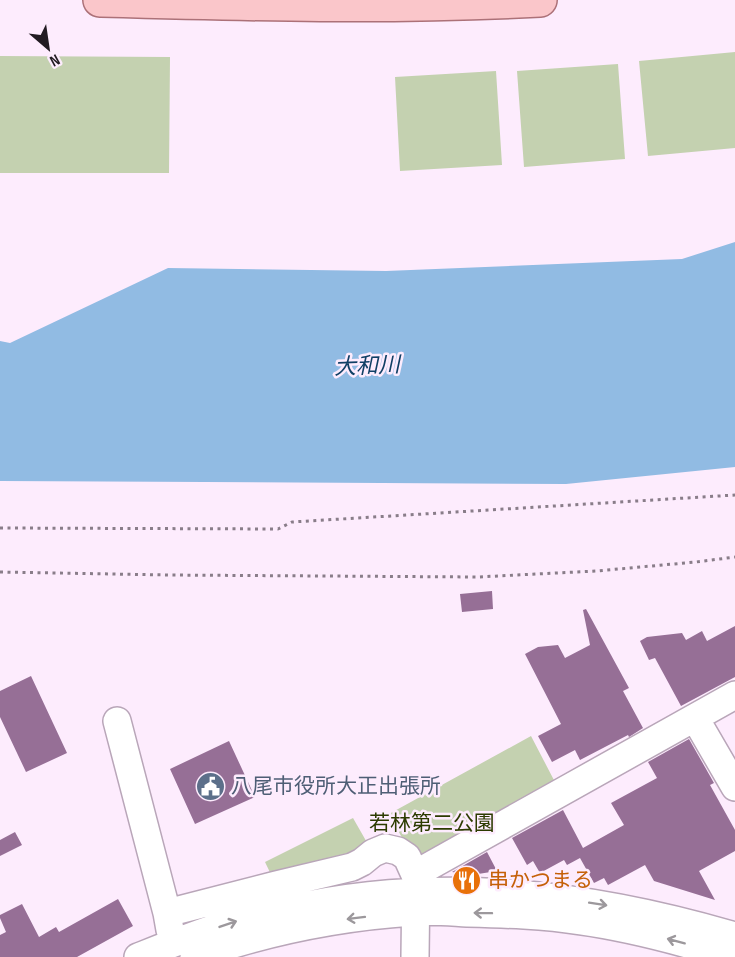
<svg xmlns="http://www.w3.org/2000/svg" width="735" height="957" font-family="'Sofia Sans Condensed','Noto Sans JP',sans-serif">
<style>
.green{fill:#c4d1b0}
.water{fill:#91bbe3}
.building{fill:#966f96}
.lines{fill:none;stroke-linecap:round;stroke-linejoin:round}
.minor-casing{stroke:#b9a6b9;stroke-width:30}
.major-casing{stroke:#ac7178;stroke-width:36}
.path{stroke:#897d89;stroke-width:3;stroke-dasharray:3 4.5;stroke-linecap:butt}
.minor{stroke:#fff;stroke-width:27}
.major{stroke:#fac6ca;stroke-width:33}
.oneway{stroke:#9c989c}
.labels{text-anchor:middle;stroke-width:5;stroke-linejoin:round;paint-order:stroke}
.service-label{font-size:21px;fill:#4e5e75;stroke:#fdecfd;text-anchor:start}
.park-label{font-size:21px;fill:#2c3b00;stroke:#fdecfd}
.food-label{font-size:21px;fill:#c56008;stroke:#fdecfd;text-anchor:start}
.water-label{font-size:22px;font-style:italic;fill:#103f65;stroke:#fdecfd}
</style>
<rect width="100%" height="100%" fill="#fdecfd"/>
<path class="green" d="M735,52V148L648,156L639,61Z
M0,56L170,57L169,173H0Z
M618,64L625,159L524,167L517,71Z
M496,71L502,165L400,171L395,77Z
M531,736L556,784L417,865L389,814Z
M353,818L373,853L276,885L265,862Z"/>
<path class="water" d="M735,242V467L566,484L0,481V341L10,343L168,268L386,271L682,259Z"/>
<path class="building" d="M492,591L493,609L462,612L460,594Z
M586,609L629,688L623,691L643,728L629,737L628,735L580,760L575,750L552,762L538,736L561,724L525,654L538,647L558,645L565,658L590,645L583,610Z
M735,626V677L681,706L655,658L649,660L640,641L647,637L682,633L686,640L702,631L707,641Z
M31,676L67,753L26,772L0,717V691Z
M689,739L714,783L710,785L735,830V851L699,871L715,900L654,881L645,865L608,885L604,878L594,883L580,858L567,865L564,860L540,873L533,861L527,865L512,838L563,810L583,848L624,825L611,803L657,778L648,762Z
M229,741L255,797L195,824L170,769Z
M15,832L22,845L0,856V840Z
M487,852L497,871L478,874L476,869L466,874L452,872Z
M118,899L133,926L77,957H0V935L6,932L0,918V915L22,904L39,937L56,927L59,932Z"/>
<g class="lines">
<defs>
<path id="minor" d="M695,718L735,787
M117,721L167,913L170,930
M416,877L426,868L735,695
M167,913L276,885L352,867L362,862L373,853L385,848L398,851L407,857L416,877L415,957
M138,957C171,944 206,930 240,920C256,915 273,912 289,909C440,875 588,893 735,936
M194,957C264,932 338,917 412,912C430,910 449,912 467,913C505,914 543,915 581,921C632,928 683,942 732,957"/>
<path id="major" d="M100,0C247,4 393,8 540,0"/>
</defs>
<use href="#minor" class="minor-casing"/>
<use href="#major" class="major-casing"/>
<path class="path" d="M0,528L278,529L292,522L735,495
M0,572L168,575L478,577L596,571L696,562L735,557"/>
<use href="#minor" class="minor"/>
<use href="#major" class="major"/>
</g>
<defs><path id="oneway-shaft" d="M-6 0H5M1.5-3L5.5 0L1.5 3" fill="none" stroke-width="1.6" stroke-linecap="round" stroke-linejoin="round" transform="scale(1.5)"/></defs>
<g class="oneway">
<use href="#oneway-shaft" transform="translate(598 904) rotate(9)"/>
<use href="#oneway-shaft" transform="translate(483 913) rotate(-179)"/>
<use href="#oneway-shaft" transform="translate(356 918) rotate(173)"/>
<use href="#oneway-shaft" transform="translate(228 924) rotate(-19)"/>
<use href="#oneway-shaft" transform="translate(676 941) rotate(-165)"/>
</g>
<defs>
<symbol id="civic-disc" viewBox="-11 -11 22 22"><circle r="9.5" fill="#5c6f8a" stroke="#fdecfd"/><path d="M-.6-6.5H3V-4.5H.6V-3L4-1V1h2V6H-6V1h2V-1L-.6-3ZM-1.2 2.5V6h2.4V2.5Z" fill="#fff"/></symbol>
<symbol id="restaurant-disc" viewBox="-11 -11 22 22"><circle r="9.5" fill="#e8710a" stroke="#fdecfd"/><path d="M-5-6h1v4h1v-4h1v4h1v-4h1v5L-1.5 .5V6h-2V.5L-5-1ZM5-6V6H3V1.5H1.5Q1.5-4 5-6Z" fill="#fff"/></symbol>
</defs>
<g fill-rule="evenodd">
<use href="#civic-disc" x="194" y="770" width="33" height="33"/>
<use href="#restaurant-disc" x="450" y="864" width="33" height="33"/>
</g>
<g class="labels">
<g class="service-label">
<text x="231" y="793">八尾市役所大正出張所</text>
</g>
<g class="park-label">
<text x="432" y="830">若林第二公園</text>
</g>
<g class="food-label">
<text x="488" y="887">串かつまる</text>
</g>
<g class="water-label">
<text transform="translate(367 365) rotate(-2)" y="8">大和川</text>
</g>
</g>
<g transform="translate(48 48) rotate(151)" stroke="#fdecfd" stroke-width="4.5" paint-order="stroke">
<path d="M0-4.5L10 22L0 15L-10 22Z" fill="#221b22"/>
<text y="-9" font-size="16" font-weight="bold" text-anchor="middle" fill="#221b22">N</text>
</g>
</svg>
